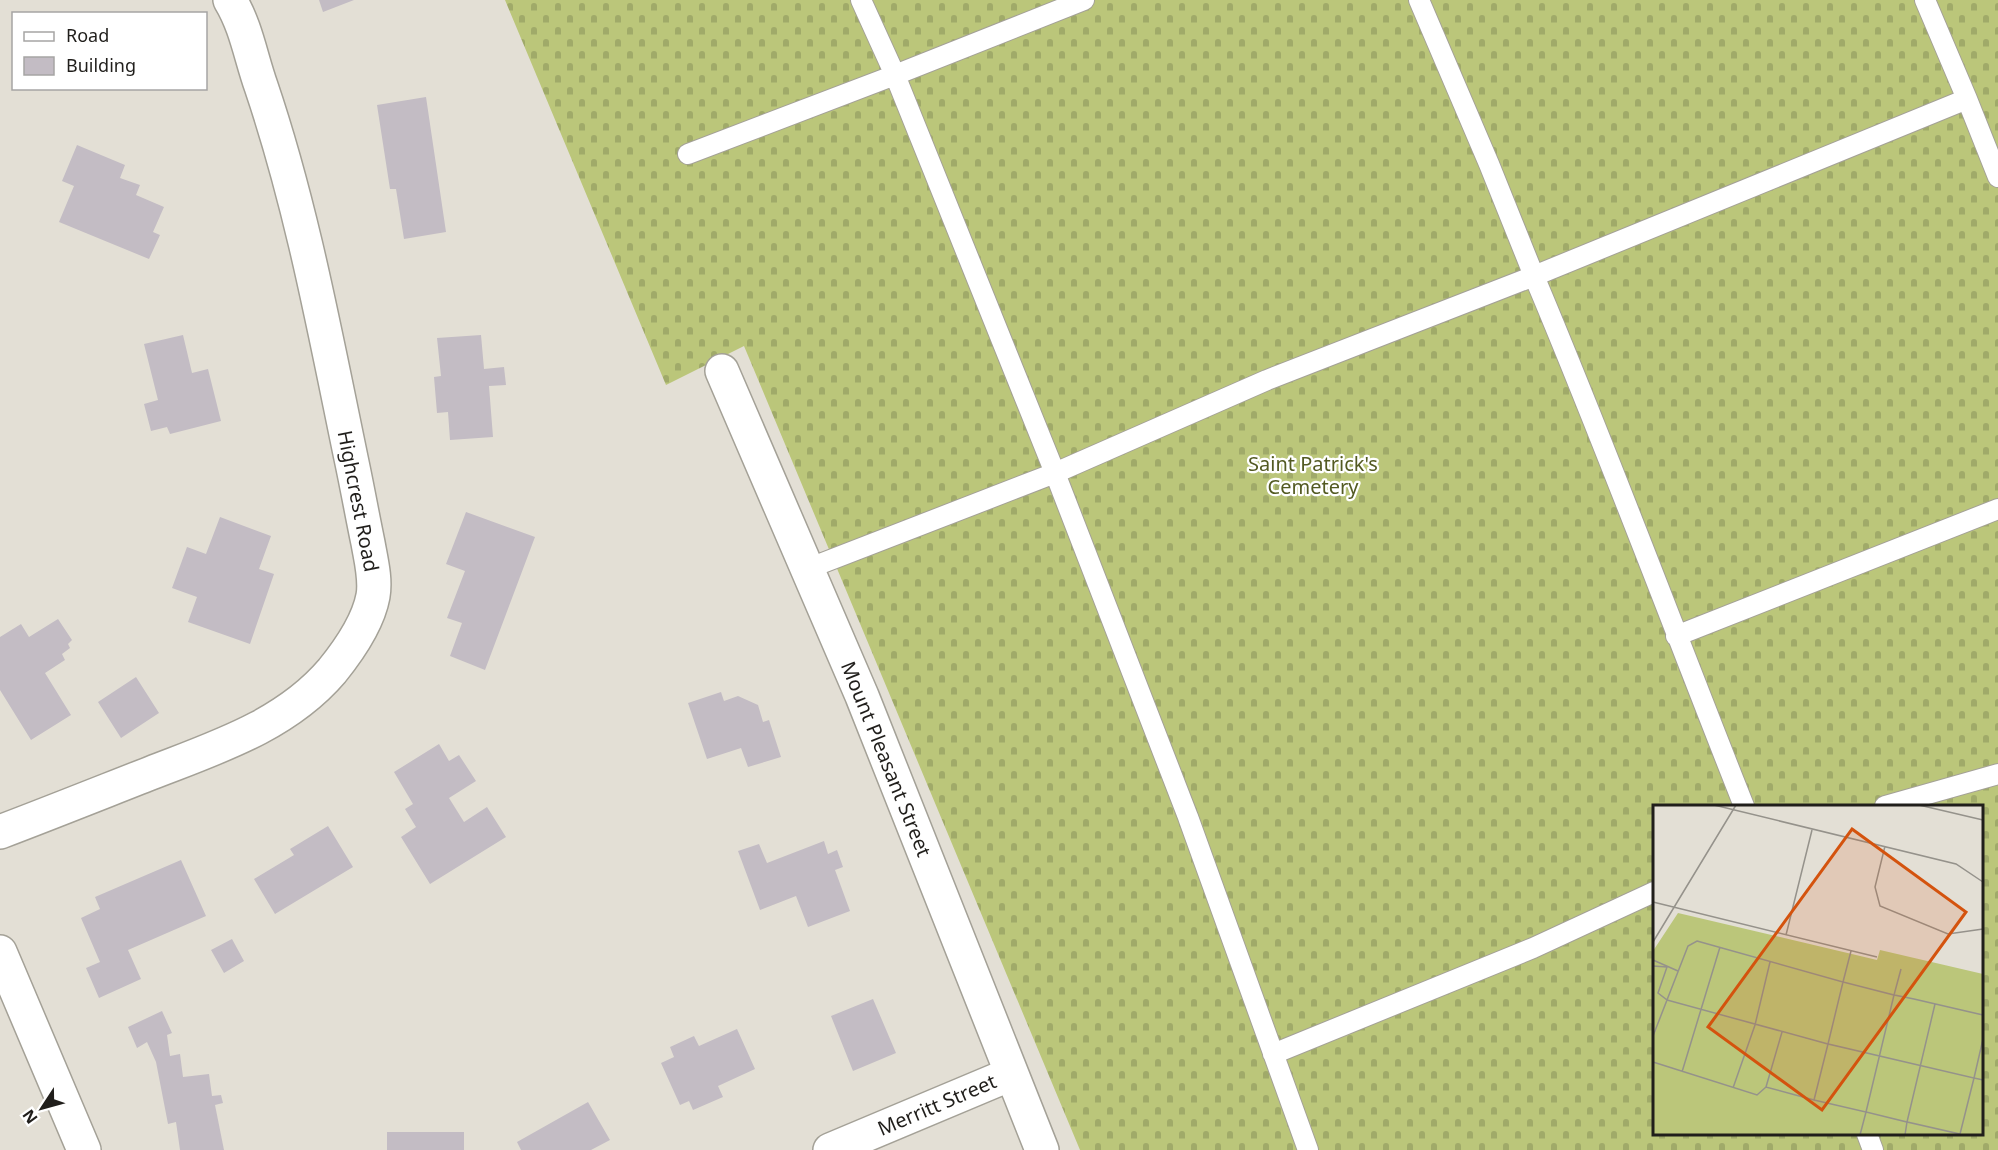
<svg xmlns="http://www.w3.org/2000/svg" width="1998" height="1150" font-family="'Noto Sans',sans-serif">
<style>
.cemetery{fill:url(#cemetery-stones);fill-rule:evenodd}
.building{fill:#c3bcc4}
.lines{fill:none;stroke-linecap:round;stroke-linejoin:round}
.service-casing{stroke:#a4a197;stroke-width:22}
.minor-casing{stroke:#a4a197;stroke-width:36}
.service{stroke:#fff;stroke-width:20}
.minor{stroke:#fff;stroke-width:33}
.labels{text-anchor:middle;stroke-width:4.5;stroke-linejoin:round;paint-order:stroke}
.park-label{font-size:20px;fill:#535a22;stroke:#fff}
.street-label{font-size:20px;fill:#201e1b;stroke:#fff}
.inset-road{fill:none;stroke:#95928b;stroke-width:1.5}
.view{fill:#d4530e;fill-opacity:0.15;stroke:#d4530e;stroke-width:3}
.inset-edge{fill:none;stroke:#201e1b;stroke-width:3}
</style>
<defs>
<pattern id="cemetery-stones" width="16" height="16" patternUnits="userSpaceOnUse" patternTransform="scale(1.5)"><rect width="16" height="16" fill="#bbc67a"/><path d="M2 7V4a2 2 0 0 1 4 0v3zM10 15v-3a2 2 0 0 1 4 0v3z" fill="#a0aa69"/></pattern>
</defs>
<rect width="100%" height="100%" fill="#e3dfd5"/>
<path class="cemetery" d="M505,0H1998V1150H1080L744,346L666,385ZM1654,806H1982V1134H1654Z"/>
<path class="building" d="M319,0H354L323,12Z
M426,97L446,232L404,239L396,189H390L377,105Z
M77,145L125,165L120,178L140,185L136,195L164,207L153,232L160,235L149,259L59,222L74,186L62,181Z
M183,335L192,373L208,369L221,421L170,434L167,427L151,431L144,404L158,400L144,344Z
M481,335L484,369L504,367L506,385L489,386L493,437L450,440L448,412L437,413L434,377L441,376L437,338Z
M466,512L535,537L485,670L450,656L462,623L447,618L465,571L446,564Z
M220,517L271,536L259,569L274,574L250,644L188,622L197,597L172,588L187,547L206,554Z
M58,619L72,640L68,644L70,648L62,654L65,660L45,673L71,715L31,740L0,690V637L21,624L29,637Z
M136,677L159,713L121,738L98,702Z
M721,692L724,701L738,696L758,705L763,722L769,720L781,757L748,767L741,748L707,759L688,703Z
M439,744L449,761L459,755L476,781L449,798L464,822L487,807L506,837L430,884L401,837L416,827L405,809L413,804L394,772Z
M328,826L353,867L275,914L254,879L294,855L290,849Z
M824,841L828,854L837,850L843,867L835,870L850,911L808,927L796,896L760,910L738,851L759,844L767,863Z
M181,860L206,916L128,950L141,979L99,998L86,968L100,962L81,918L100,909L95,897Z
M232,939L244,961L224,973L211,950Z
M873,999L896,1053L853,1071L831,1016Z
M162,1011L172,1033L167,1035L170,1056L180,1054L183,1077L209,1074L212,1096L221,1095L223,1103L215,1105L224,1150H180L176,1122L168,1124L156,1062L147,1042L137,1048L128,1027Z
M737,1029L755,1069L718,1086L723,1097L693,1110L689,1101L680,1105L661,1063L674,1057L670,1047L694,1036L699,1046Z
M588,1102L610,1140L591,1150H521L517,1142Z
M387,1132H464V1150H387Z"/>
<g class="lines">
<defs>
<path id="service" d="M861,0L895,75L1084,0
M1419,0L1489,164L1534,276L1967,99L1998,177
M1925,0L1967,99
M688,154L895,75L1055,473L807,569
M1676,636L1998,509
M1885,806L1998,774
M1273,1054L1533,948L1654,892
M1867,1134L1873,1150
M1308,1150L1188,817L1055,473L1267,380L1534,276C1608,451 1674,630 1744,806"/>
<path id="minor" d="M722,371L862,696L1042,1150
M0,832C50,813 100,793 151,773C215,748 285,726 332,671C349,650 368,623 373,596C376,579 371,560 368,543C362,514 357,486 351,458C325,333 302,207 261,86C251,58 246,26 230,0
M0,952L84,1150
M830,1150L1011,1074"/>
</defs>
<use href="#service" class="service-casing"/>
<use href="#minor" class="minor-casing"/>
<use href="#service" class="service"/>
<use href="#minor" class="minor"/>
</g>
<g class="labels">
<g class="park-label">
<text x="1313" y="471">Saint Patrick's<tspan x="1313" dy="23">Cemetery</tspan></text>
</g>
<g class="street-label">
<text transform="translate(358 501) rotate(79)" y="7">Highcrest Road</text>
<text transform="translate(886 759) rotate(68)" y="7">Mount Pleasant Street</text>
<text transform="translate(937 1105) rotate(-23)" y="7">Merritt Street</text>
</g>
</g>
<g transform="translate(1653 805)">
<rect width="330" height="330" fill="#e3dfd5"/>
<path d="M25,108L224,155L227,145L330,169V330H0V146Z" fill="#bbc67a"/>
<path class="inset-road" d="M61,0L303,59L330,77M266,0L330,15M232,41L222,82L227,101L295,129L330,124M0,97L224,152M133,130L159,25M44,136L190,177L175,239L14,195L35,141ZM0,137L83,0M198,146L190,177L241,190L248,164M0,155L25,166M0,161L14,162L5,188L14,195L0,231M282,199L254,317L213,307L241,190L261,194L304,204L330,210M330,234L321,273L330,275M0,257L104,290L113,282L161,295L175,239L321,273L307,329L254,317L252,330M29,267L67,142M113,282L129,227M80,283L102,220L117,157M161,295L213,307L207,330"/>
<path class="view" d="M199,24L313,107L169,305L55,222Z"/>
<rect width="330" height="330" class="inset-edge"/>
</g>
<rect x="12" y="12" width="195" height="78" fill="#ffffff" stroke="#a6a5a4" stroke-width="1.5"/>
<rect x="24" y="32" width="30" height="9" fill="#ffffff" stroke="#a6a5a4" stroke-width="1.5"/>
<text x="66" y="42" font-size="18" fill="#201e1b">Road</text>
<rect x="24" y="57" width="30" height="18" fill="#c3bcc4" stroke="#a6a5a4" stroke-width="1.5"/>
<text x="66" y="72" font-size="18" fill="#201e1b">Building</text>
<g transform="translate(42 1108) rotate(234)" stroke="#ffffff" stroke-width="4.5" paint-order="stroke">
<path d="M0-4.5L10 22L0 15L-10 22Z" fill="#201e1b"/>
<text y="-9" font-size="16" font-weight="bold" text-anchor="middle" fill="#201e1b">N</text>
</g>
</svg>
